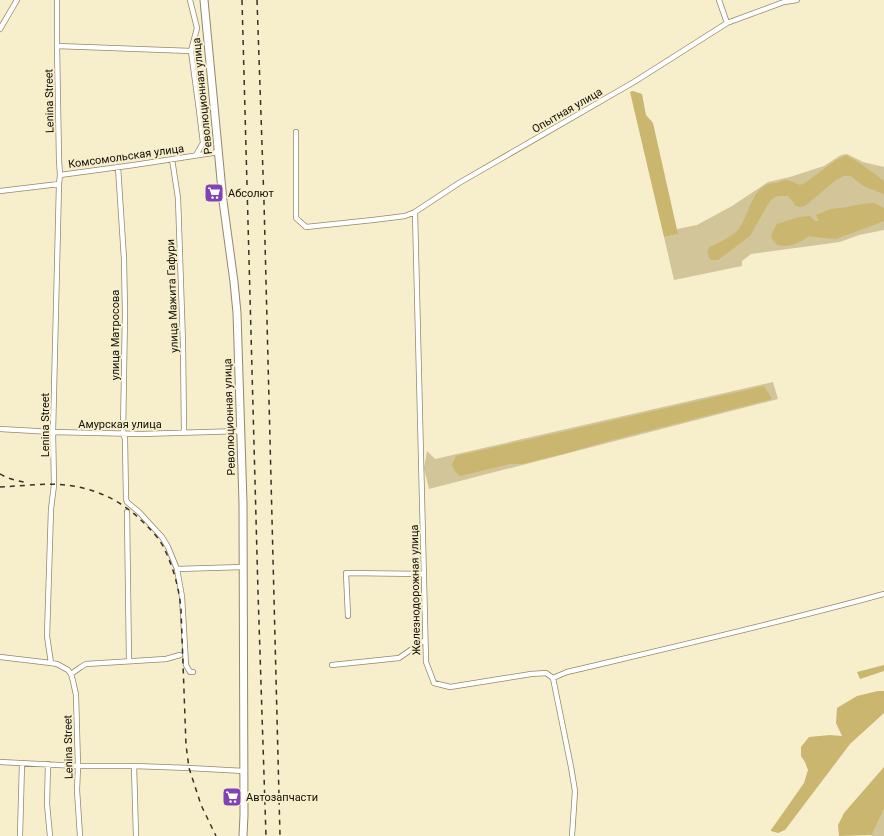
<svg xmlns="http://www.w3.org/2000/svg" width="884" height="836" font-family="Roboto,sans-serif">
<style>
.green{fill:#d1c599}
.forest{fill:#cab66e}
.lines{fill:none;stroke-linecap:round;stroke-linejoin:round}
.street-casing{stroke:#91896a;stroke-width:6}
.secondary-casing{stroke:#91896a;stroke-width:9}
.street{stroke:#fff;stroke-width:4.5}
.secondary{stroke:#fff;stroke-width:7}
.rail{stroke:#363225;stroke-width:1.5;stroke-dasharray:5 5;stroke-linecap:butt}
.labels{text-anchor:middle;stroke-width:4;stroke-linejoin:round;paint-order:stroke}
.street-label{font-size:11px;fill:#110e04;stroke:#f7eecc}
.poi-label{font-size:11px;fill:#110e04;stroke:#f7eecc;text-anchor:start}
</style>
<rect width="100%" height="100%" fill="#f7eecc"/>
<path class="green" d="M847,154L863,162L884,167V230L859,235L840,242L751,254L742,261V266L674,280L664,237L677,234V229L697,225L732,206L768,182L790,177L824,166L841,155Z
M773,382L778,399L429,489L424,468L427,451L435,459Z
M884,809V836H871L872,835Z"/>
<path class="forest" d="M633,91L642,94L646,115L653,123L678,234L664,237L630,92Z
M846,155L861,164L868,169L884,181V194L863,186L851,176H844L836,180L805,206L799,207L794,205V203L788,196H780L775,197L770,201L767,206L750,236L718,260H711C707,255 707,253 709,247C716,244 733,236 738,230C749,216 750,192 768,184C771,183 773,183 777,183C780,182 782,180 785,180C790,180 795,183 800,185L805,183L836,160Z
M874,203L884,208V221L836,239L823,238L809,236C802,241 789,249 778,245C776,244 773,240 771,238L772,233L777,224L799,217L810,216L815,221H819L816,215L831,209L847,207L862,204Z
M764,386L772,399L608,441L567,453L522,464H510L460,476L455,471L452,465L456,456Z
M884,665V671L860,679L857,672Z
M878,691H884V713L850,744L785,830L778,833L771,831V830L804,783L808,770L805,762L801,756V747L809,737L830,735L842,736L836,723L837,708L857,696Z
M884,767V809L872,835L839,836L838,825L844,813Z"/>
<g class="lines">
<defs>
<path id="street" d="M57,0V46L59,160L60,175L59,184L53,432L54,485L51,509L47,636L51,663L57,664L68,670L71,674L73,681L76,695L78,766L77,790L80,836
M190,0L197,28L191,51L199,110L203,143L196,155
M719,0L727,23
M0,29L17,0
M57,46L191,51
M296,132V218L306,227L373,220L405,216L415,212L459,183L634,82L727,23L784,2L797,0
M172,159L178,198L183,344L184,432
M118,167L124,259L125,313L123,433L125,439L126,499L127,502L139,512L162,537L168,547L177,569L182,597L186,665L190,672H193
M60,175L134,165L219,152
M0,191L59,184
M415,212L426,662L434,683L450,687L531,674L546,673L553,678L571,767L575,791L572,836
M0,429L53,432L141,434L241,431
M127,512L129,661
M177,569L243,567
M348,616L346,573L424,574
M0,657L51,663
M332,665L399,658L425,640
M71,674L81,667L86,664L166,659L180,655
M553,678L567,672C673,647 779,623 884,594
M0,762L78,766H134L189,768L244,771
M48,764L47,804L50,836
M134,766L136,836
M20,836L22,763"/>
<path id="secondary" d="M204,0L223,201L234,282L237,313L243,503L244,815L243,836"/>
</defs>
<use href="#street" class="street-casing"/>
<use href="#secondary" class="secondary-casing"/>
<use href="#street" class="street"/>
<use href="#secondary" class="secondary"/>
<path class="rail" d="M242,0L258,592L266,836
M257,0L264,202L280,836
M0,474C7,478 16,481 24,482
M0,487C24,486 50,482 73,486C103,491 126,504 147,526C153,532 160,540 164,548C173,567 179,587 181,609L186,745L189,768L201,805L216,836"/>
</g>
<defs>
<symbol id="supermarket-square" viewBox="-11 -11 22 22"><rect x="-9" y="-9" width="18" height="18" rx="4" fill="#8242b7" stroke="#f7eecc"/><path d="M-6-5.5h2.5l.6 2H6L4.5 2H-2.5L-4.4-4H-6ZM-1.5 3.2a1.3 1.3 0 1 0 .1 0ZM3 3.2a1.3 1.3 0 1 0 .1 0Z" fill="#fff"/></symbol>
</defs>
<g fill-rule="evenodd">
<use href="#supermarket-square" x="203" y="182" width="22" height="22"/>
<use href="#supermarket-square" x="221" y="786" width="22" height="22"/>
</g>
<g class="labels">
<g class="street-label">
<text transform="translate(202 96) rotate(-96)" y="4">Революционная улица</text>
<text transform="translate(49 101) rotate(-91)" y="4">Lenina Street</text>
<text transform="translate(567 110) rotate(-30)" y="4">Опытная улица</text>
<text transform="translate(126 156) rotate(-8)" y="4">Комсомольская улица</text>
<text transform="translate(172 296) rotate(-92)" y="4">улица Мажита Гафури</text>
<text transform="translate(115 335) rotate(-90)" y="4">улица Матросова</text>
<text transform="translate(229 417) rotate(-92)" y="4">Революционная улица</text>
<text x="120" y="428">Амурская улица</text>
<text transform="translate(45 425) rotate(-90)" y="4">Lenina Street</text>
<text transform="translate(415 590) rotate(-91)" y="4">Железнодорожная улица</text>
<text transform="translate(68 747) rotate(-91)" y="4">Lenina Street</text>
</g>
<g class="poi-label">
<text x="228" y="197">Абсолют</text>
<text x="246" y="801">Автозапчасти</text>
</g>
</g>
</svg>
